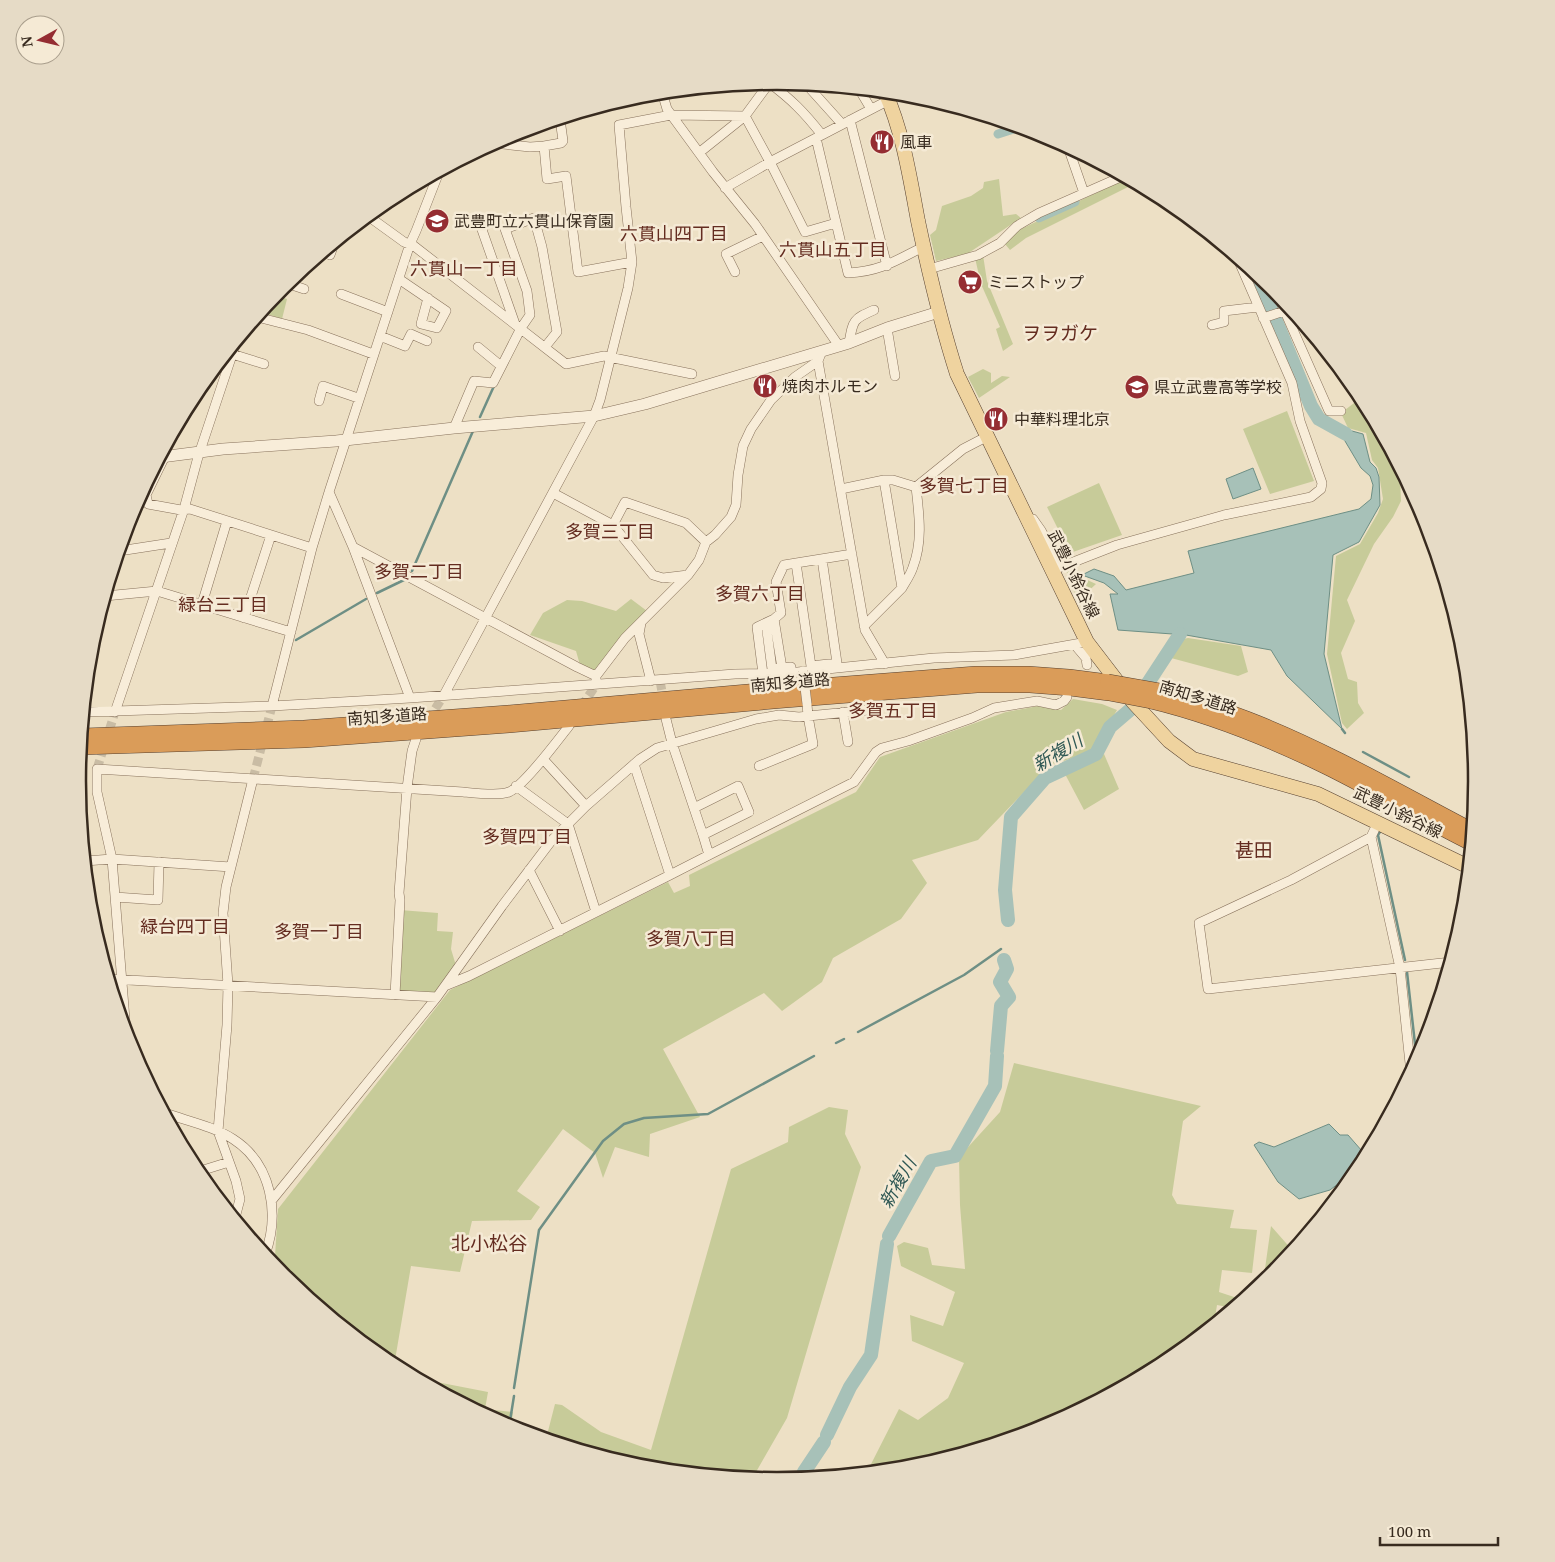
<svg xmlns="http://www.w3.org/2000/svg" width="1555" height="1562" font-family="'Noto Serif','Noto Sans JP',serif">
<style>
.green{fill:#c7cb99}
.water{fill:#a7c1b8;stroke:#6e8f85}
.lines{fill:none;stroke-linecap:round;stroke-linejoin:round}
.stream{stroke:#6e8f85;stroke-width:2.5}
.canal{stroke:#a7c1b8;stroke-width:9}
.river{stroke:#a7c1b8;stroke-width:14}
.minor-tunnel{stroke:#c9bca4;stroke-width:9;stroke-dasharray:9 4.5;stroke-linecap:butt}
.minor-casing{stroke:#88725c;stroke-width:10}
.tertiary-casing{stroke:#88725c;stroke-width:12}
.primary-casing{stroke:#564030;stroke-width:15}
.motorway-casing{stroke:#564030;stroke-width:16}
.minor{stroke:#f8edd9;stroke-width:9}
.tertiary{stroke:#f8edd9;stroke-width:11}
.primary{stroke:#efd39f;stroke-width:14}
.motorway{stroke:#da9c59;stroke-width:15}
.minor-bridge-casing{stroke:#88725c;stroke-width:10;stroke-linecap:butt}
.motorway-bridge-casing{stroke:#564030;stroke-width:16;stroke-linecap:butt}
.minor-bridge{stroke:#f8edd9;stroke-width:9}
.motorway-bridge{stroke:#da9c59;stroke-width:15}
.labels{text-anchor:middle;stroke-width:5;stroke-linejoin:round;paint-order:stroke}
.poi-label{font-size:16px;fill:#382b1f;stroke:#f5ead5;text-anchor:start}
.street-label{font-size:16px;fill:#382b1f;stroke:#f5ead5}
.neighbourhood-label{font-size:18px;fill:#642c20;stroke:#f5ead5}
.water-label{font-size:18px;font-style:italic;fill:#2f5854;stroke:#f5ead5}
.quarter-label{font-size:19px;fill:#642c20;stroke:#f5ead5}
.rim{fill:none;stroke:#382b1f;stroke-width:2.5}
</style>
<rect width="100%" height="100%" fill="#ede0c5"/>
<path class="green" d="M1127,178L1136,183L1026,238L1010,250L1005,244L1019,230Z
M999,179L1003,216L1016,214L1021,218L967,254L936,261L930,235L936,230L942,206L971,196L983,188L984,182Z
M983,255L987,281L1013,344L1003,351L996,329L1000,327L981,284L975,258Z
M278,296L287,299L282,319L267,314L270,301Z
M983,369L991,373V383L1002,376L1010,377L979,398L968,377Z
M1362,397L1397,462L1400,476L1401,501L1393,517L1374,544L1347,600L1355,621L1341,653L1348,679L1357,682L1358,703L1364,713L1347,729L1342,723L1327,654L1336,556L1360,544L1378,513L1383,499L1378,468L1372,460L1366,433L1348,428L1341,413Z
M1287,411L1314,481L1270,494L1243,429Z
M1099,483L1122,535L1070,553L1047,507Z
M1070,565L1077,569L1083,578L1096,584L1081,598L1076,597L1065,568Z
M631,599L647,611L618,640L595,671L580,665L576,651L530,635L543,613L567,600L582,601L616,611Z
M1188,638L1241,646L1248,672L1238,676L1171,658L1179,640Z
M1073,699L1102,704L1117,710L1093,751L1049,766L978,840L912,860L927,883L901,919L833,958L822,982L782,1011L764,993L663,1049L700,1117L650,1134L649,1157L615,1147L603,1178L595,1153L563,1129L517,1191L540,1207L531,1220L472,1221L460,1272L411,1266L394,1366L388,1363L282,1276L271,1262L275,1256L278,1209L450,990L668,882L674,893L690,886L689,875L856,792L880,757L1006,712L1038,706L1061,710Z
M1104,754L1119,789L1084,810L1065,774Z
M400,910L438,913L437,931L453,932L451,949L457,969L437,997L395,995Z
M1014,1063L1201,1106L1183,1121L1172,1195L1177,1204L1234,1210L1230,1228L1257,1230L1252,1273L1222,1270L1219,1292L1243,1300L1233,1308L1217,1305L1214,1324L1166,1363L1045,1428L914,1468L867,1472L899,1409L918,1420L948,1398L964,1363L912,1341L910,1315L943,1326L955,1292L901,1266L897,1246L904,1242L928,1248L932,1265L965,1269L960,1205L959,1157L1000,1112Z
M829,1107L848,1110L845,1134L861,1167L787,1418L752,1479L641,1467L546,1439L555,1404L562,1405L601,1432L651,1450L731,1169L788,1142L789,1127Z
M1271,1226L1293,1251L1272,1276L1263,1283Z
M416,1378L488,1392L485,1409L513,1412L511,1428Z"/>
<path class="water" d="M1352,431L1363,434L1370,462L1376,468L1379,477L1380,505L1359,542L1333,555L1324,654L1342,729L1287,676L1271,650L1186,635L1118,630L1110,594H1118L1104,583L1082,575L1094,569L1114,576L1126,590L1194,573L1188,551L1359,509L1371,499L1373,485L1370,476L1361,468L1342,436Z
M1253,468L1261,489L1233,499L1226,479Z
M1329,1124L1340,1135H1348L1362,1151L1366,1159L1361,1166L1330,1190L1299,1199L1278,1182L1254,1145L1259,1142L1274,1147Z"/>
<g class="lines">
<path class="stream" d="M480,417L494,386
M412,571L473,431
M377,593L406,579
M296,640L366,599
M1342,729L1345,733
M1363,752L1409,777
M1381,830L1378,835L1405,960
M1407,972L1417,1062
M858,1032L964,975L1001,949
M836,1043L844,1039
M514,1388L539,1230L603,1141L624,1124L644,1118L708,1114L814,1056
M509,1427L514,1396"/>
<path class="canal" d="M998,134L1020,127
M1039,218L1075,202"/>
<path class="river" d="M1256,272L1311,406L1319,419L1346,434
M195,394L198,388
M1008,920L1005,890L1011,817L1045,778L1096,754L1110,727L1131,709L1180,634
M997,1051L1001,1006L1009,997L1000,982L1007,969L1004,960
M889,1236L931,1161L955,1156L995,1086L997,1056
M827,1435L850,1387L871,1355L887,1244
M804,1472L824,1442"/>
<path class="minor-tunnel" d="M660,681L664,702
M581,707L596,685
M428,720L444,695
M97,769L115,712
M253,779L272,706"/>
<defs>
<path id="minor" d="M768,82C791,99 804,112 822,135
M806,84L842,124
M859,89L871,109
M662,92L667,109L713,172L755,224L839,346
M560,119L563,141L561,143L544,146L547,179L566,176L578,272L632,262
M850,120L887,266
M816,138L848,273C879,272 897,260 923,247
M493,143L530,147L544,146
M1068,147L1084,193
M700,152L745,116L770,82
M725,188L770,162L889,100
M368,216L404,242L414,246L566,364L604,356L692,374
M480,224L515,324
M330,255L334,244
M929,269L978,255L1000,243L1017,226L1039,213L1123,176
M735,272L726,254L763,236
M399,279L446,311L437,328L421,324L428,298
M286,283L304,289
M1275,289L1329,411H1341
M341,294L388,312
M257,317L308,330L373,354
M1263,318L1284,311
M1212,325L1224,322V311L1258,307
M887,328L895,376
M380,336L405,346L411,334L427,341
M849,343C853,320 853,319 874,310
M478,347L501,366
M232,354L264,364
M818,361L865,630L885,664
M319,401L323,386L358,398
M454,428L474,381L493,383L521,328L530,315L527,291L505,229L534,218L542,247L557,332L545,347
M165,456L146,495L148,504L181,510L190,509L312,548
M884,480H893L916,487L963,449L986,437
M841,489L884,480L902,588L864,626
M329,492L353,547L410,698
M553,493L613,525L653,575L663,578L688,575
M133,508L135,509L146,495
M1033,519C1045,534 1052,549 1056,568
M613,525L625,502L686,523L706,542
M353,547L577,667L596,676
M119,551L171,543
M796,563L811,666L837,663L822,559
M1053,570L1117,545L1224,515L1311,497L1321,489L1322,483L1300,421L1292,383L1237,257
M902,588C906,581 911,574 913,567C923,541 919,514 916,487
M105,596L157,591L291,632
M202,604L227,521
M244,618L271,535
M774,619L782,668L791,667
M641,623L639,634L651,681
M766,624L772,669L781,668
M1075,645L1086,658L1087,665
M763,674L757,627L774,619L781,613L776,582L784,565L852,554
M596,685V676L625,638L688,575L699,560L706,542L715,535L731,517L736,505L738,475L743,446L751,429L771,400L795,377L818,361L822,351
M444,695L594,416L600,400L628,288L632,262L626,207L619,125L671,115L745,116L770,162L805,232L836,223
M272,706L312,548L329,492L410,244L416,231L439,172
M84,712L272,706L410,698L735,674L788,673L934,658L1014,655L1087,642
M115,712L184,509L198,457L236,343
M843,712L848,742
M666,719L672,743L703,835
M543,759L586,806
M634,764L670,875L709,855L703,835L749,812L738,786L694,808
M759,766L813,744L808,716L869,710
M516,786L568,824L596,912
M1378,822L1371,837L1291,880L1199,923L1208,989L1451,962
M1371,837L1400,968L1411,1073
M709,855L854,782L876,752L882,748L908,741L972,718L994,708L1037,701L1056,705L1064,701L1067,697
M85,861L112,859L231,867
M529,870L560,931
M115,897L158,900L159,862
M110,979L437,997
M447,985L469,976L670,875
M395,995L400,900L399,893L407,788L412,751L416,739
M126,1032L112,859L97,792V769L463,792C474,793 499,796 509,792C524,786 557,741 569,726
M165,1113C187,1121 213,1126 233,1139C272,1164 280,1214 265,1255
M197,1172L229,1162
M272,1200L437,997L502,906L552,840L586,806L640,759L657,748L756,719L779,715L799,717L808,716L807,704
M235,1218L240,1199L236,1181L218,1131L227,1025L228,985L223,913L226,887L253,779"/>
<path id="tertiary" d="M161,457L223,449L336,441L454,428L594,416L645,404L718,382L849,343L887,328L939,312"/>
<path id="primary" d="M885,92C903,132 910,178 918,221C929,273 941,324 957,374L1087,642L1133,702L1169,741L1193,759L1318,794L1469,867"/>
<path id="motorway" d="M1159,691C1192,700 1225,710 1257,723C1332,753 1402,794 1473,831
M1151,701C1213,716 1272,740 1329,768C1377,792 1423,819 1471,843
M82,736L304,728L508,713L782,689L976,674H1028L1069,677L1108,682
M81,747L304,740L509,725L785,700L977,685H1030L1070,688L1109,693"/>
</defs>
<use href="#minor" class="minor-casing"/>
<use href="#tertiary" class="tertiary-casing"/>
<use href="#primary" class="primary-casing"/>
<use href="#motorway" class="motorway-casing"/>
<use href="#minor" class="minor"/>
<use href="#tertiary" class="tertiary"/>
<use href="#primary" class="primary"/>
<use href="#motorway" class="motorway"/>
<defs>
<path id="minor-bridge" d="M803,671L807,704"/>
<path id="motorway-bridge" d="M1108,682L1159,691
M1109,693L1151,701"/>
</defs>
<use href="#minor-bridge" class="minor-bridge-casing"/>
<use href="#motorway-bridge" class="motorway-bridge-casing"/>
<use href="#minor-bridge" class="minor-bridge"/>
<use href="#motorway-bridge" class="motorway-bridge"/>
</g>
<defs>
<symbol id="restaurant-disc" viewBox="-11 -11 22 22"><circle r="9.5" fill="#952d32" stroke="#f5ead5"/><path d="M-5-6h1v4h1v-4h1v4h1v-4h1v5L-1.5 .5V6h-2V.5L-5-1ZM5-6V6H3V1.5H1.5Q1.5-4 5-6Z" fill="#fff"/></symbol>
<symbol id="school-disc" viewBox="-11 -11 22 22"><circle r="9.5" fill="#952d32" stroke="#f5ead5"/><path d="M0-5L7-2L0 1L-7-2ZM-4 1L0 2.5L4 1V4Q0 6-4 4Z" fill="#fff"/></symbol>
<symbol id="supermarket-disc" viewBox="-11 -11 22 22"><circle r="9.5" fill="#952d32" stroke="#f5ead5"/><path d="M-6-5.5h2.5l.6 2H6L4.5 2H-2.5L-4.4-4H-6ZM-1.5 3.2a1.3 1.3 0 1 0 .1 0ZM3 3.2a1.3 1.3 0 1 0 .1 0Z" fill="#fff"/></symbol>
</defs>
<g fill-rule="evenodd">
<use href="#restaurant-disc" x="868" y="128" width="28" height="28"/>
<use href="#school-disc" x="423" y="207" width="28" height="28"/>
<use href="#supermarket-disc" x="956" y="268" width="28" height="28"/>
<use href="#restaurant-disc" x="751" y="372" width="28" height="28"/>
<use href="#school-disc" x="1123" y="373" width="28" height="28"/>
<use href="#restaurant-disc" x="982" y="405" width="28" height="28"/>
</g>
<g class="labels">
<g class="poi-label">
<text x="900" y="148">風車</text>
<text x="454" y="227">武豊町立六貫山保育園</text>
<text x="988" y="288">ミニストップ</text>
<text x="782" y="392">焼肉ホルモン</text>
<text x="1154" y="393">県立武豊高等学校</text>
<text x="1014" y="425">中華料理北京</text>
</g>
<g class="street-label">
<text transform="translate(1074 574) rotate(64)" y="6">武豊小鈴谷線</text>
<text transform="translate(790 682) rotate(-5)" y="6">南知多道路</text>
<text transform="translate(1198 697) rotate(17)" y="6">南知多道路</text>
<text transform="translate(387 716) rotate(-4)" y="6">南知多道路</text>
<text transform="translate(1398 812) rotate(26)" y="6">武豊小鈴谷線</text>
</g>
<g class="neighbourhood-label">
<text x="674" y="240">六貫山四丁目</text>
<text x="833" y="256">六貫山五丁目</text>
<text x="464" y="275">六貫山一丁目</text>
<text x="964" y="492">多賀七丁目</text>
<text x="610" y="538">多賀三丁目</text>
<text x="419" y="578">多賀二丁目</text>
<text x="760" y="600">多賀六丁目</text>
<text x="223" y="611">緑台三丁目</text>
<text x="893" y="717">多賀五丁目</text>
<text x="527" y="843">多賀四丁目</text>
<text x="185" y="933">緑台四丁目</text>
<text x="319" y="938">多賀一丁目</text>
<text x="691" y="945">多賀八丁目</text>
</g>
<g class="water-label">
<text transform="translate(1058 753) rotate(-31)" y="6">新複川</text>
<text transform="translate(898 1183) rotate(-60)" y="6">新複川</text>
</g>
<g class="quarter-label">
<text x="1060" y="340">ヲヲガケ</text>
<text x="1254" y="857">甚田</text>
<text x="489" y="1250">北小松谷</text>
</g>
</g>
<path d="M0 0H1555V1562H0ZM86 781a691 691 0 1 1 1382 0a691 691 0 1 1-1382 0Z" fill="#e6dbc6" fill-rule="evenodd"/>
<path class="rim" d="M86 781a691 691 0 1 1 1382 0a691 691 0 1 1-1382 0Z"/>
<g transform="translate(40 40) rotate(262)"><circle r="24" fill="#f5ead5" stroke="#a99e8c"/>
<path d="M0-4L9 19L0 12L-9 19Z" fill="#952d32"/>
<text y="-8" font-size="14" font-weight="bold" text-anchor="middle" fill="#382b1f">N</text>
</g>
<path d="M1380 1537v8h118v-8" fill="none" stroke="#382b1f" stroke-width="2.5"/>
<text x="1388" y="1537" font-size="15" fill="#382b1f" stroke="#f5ead5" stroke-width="4" paint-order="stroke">100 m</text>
</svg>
